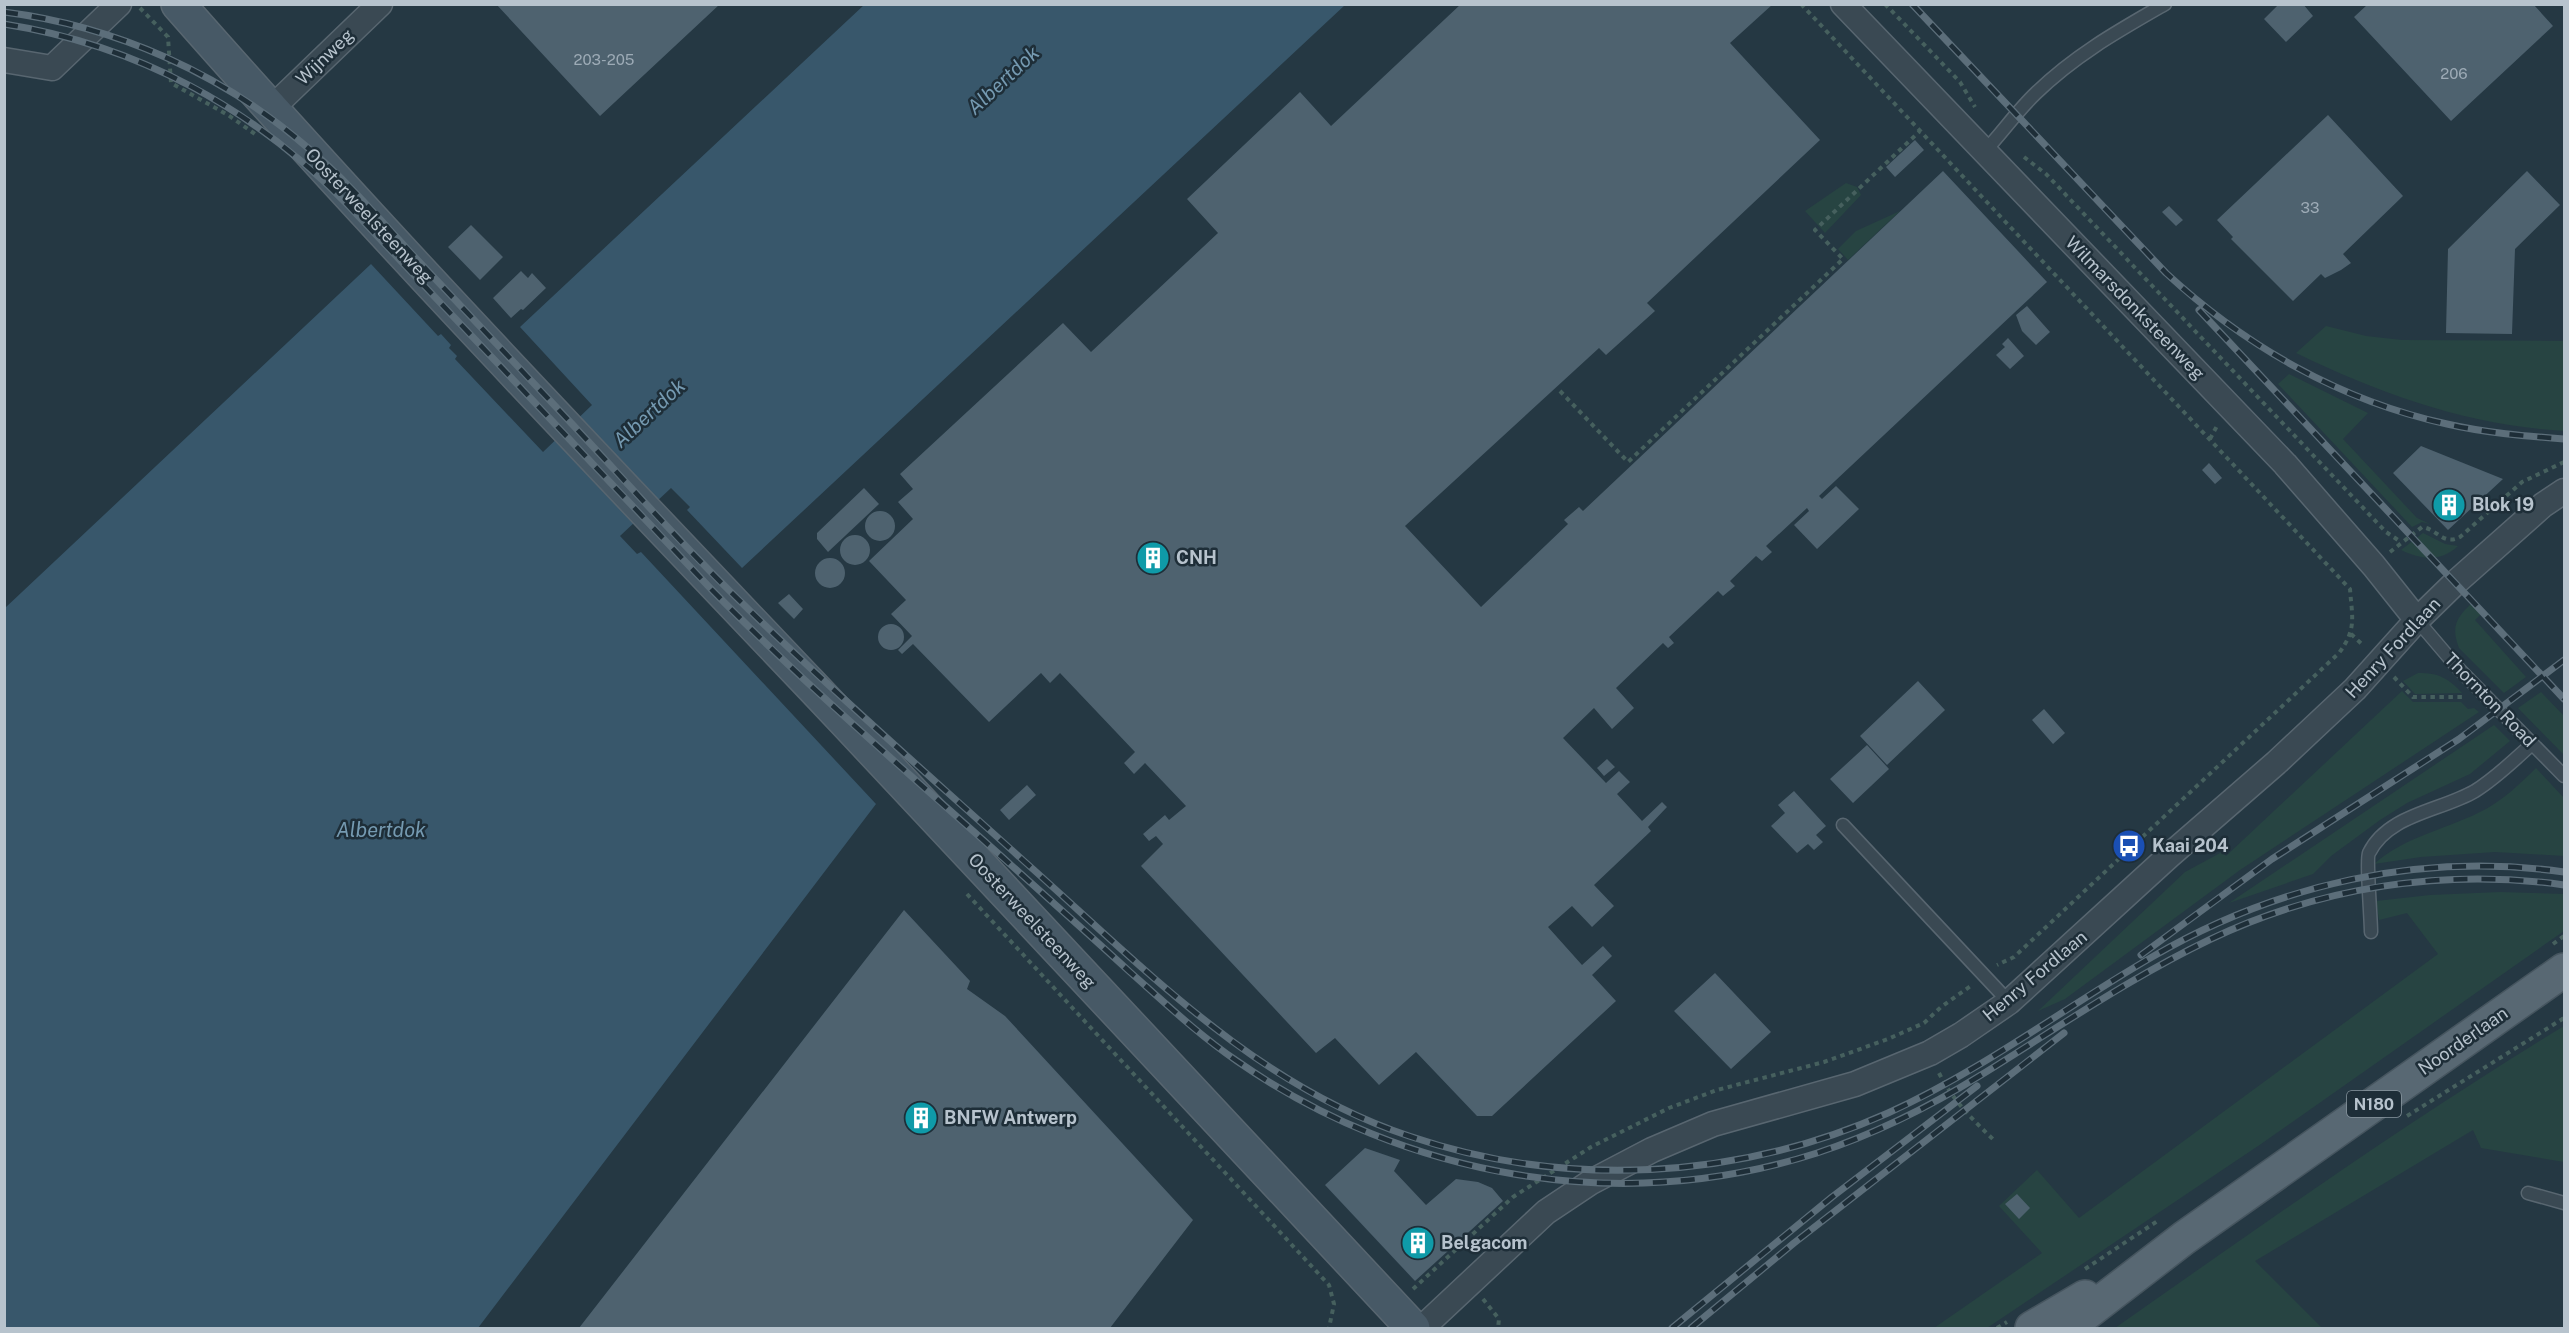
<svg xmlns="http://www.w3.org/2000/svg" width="2569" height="1333" font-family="'Public Sans',sans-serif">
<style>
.green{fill:#274442}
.water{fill:#38576b}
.building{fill:#4e626f}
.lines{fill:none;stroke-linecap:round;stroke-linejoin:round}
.lane-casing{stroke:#586670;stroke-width:15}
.street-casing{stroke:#586670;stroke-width:27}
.secondary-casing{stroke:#586670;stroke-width:36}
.primary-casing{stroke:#46555f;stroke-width:36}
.path{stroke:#46605e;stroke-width:4;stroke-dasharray:4.5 4.5;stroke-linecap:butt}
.lane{stroke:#3a4953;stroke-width:12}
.street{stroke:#3a4953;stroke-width:24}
.secondary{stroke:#475966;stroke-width:33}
.primary{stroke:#586873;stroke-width:33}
.rail-casing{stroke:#5c6e7a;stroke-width:7}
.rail{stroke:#1e2e38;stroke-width:4.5;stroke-dasharray:14;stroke-linecap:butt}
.labels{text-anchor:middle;stroke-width:5;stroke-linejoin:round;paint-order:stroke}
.number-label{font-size:15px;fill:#9dabb6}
.shield{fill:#1e2e38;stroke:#8996a0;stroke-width:1.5}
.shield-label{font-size:16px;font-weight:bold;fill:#b7c3cd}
.street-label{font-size:18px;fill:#b7c3cd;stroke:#1e2e38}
.poi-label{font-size:18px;font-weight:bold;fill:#b7c3cd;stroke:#1e2e38;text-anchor:start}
.water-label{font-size:20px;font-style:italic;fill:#759ab1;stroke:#1e2e38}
</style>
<rect width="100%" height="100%" fill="#253843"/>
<path class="green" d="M1846,183L1857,187L1861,195L1825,233L1805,211Z
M1900,211L1848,260L1838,249L1856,231Z
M2326,326L2366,336L2402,340L2564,341V431C2467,425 2383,395 2296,353Z
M2289,374L2368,413L2343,439L2417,518L2430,524L2422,522L2412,527L2278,384Z
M2423,533L2445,544L2458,546C2441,562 2422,560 2401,550Z
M2471,604L2481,614L2475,620L2526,677L2504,693L2459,648C2451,627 2456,618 2471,604Z
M2418,673C2439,673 2448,678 2462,693L2415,694L2403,681Z
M2402,691L2413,702H2461L2468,709L2474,708L2479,712L2240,870L2065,999L2038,1011L2185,872L2222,852L2226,856Z
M2541,692L2564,716V755L2518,708Z
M2494,725L2510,741L2470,774L2407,803L2380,820L2331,856L2313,874L2229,903Z
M2536,768L2564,798V856L2495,852L2421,857L2374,864C2405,836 2449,829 2486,809C2505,798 2520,784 2536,768Z
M2500,892L2564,894V931L2261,1144L1987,1328H1934L2042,1253L1999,1206L2037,1170L2079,1218L2438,954L2407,913L2379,920L2376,901L2430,895Z
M2564,1026V1162L2481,1148L2473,1130L2255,1261L2322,1328H2115C2263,1224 2410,1120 2564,1026Z"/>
<path class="water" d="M864,5H1345L742,568L687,510L690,507L671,488L620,536L637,554L641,552L876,804L478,1328H5V608L371,264L438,336L441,334L451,345L449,348L457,356L455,359L543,452L592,405L520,327Z"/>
<path class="building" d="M496,4H720L600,116Z
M1461,4H1773L1730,43L1820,140L1647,303L1655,311L1606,355L1599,348L1405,526L1481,607L1568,524L1564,520L1579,507L1583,511L1943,171L2047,282L1819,496L1822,499L1836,486L1859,509L1817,549L1794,525L1809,511L1807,508L1766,546L1772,552L1762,561L1756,556L1730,581L1735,586L1723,596L1718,591L1669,637L1674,643L1668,648L1663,643L1616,688L1634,708L1612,729L1594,708L1563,738L1606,783L1619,771L1630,782L1617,794L1642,821L1662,802L1667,807L1648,827L1651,831L1594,885L1614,906L1592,927L1572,906L1548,927L1582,965L1603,946L1612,956L1592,975L1616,1001L1492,1116H1477L1416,1052L1379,1085L1335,1038L1316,1053L1141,866L1163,844L1156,836L1149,841L1143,834L1165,815L1169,820L1186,806L1145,763L1134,774L1124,763L1135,752L1060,673L1050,683L1041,673L989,722L913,644L902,654L898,650L912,636L891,614L906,600L869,561L913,519L898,502L913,489L900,474L1063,323L1091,352L1218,233L1187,199L1300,92L1331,126Z
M2279,4H2303L2313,16L2286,42L2264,19Z
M2367,5H2534L2553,26L2451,121L2354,17Z
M2328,115L2403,196L2343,254L2351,263L2341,270L2325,278L2321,274L2293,301L2231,239L2233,237L2217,220Z
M1915,140L1924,150L1895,177L1886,167Z
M2527,171L2560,205L2515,249L2512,334L2446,333L2448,249Z
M2169,206L2183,220L2176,226L2162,212Z
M471,225L503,257L480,280L448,247Z
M521,271L528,278L532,273L546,288L523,310L521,309L511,318L493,298Z
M2027,306L2050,332L2036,345L2022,331L2016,315Z
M2008,338L2024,356L2010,369L1996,355L2005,347L2002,344Z
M2421,446L2503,479L2448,530L2393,473Z
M2209,463L2222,478L2215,484L2202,470Z
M864,488L879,504L828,552L817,539V533Z
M865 526a15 15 0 1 1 30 0a15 15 0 1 1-30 0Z
M840 550a15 15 0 1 1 30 0a15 15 0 1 1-30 0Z
M815 573a15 15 0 1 1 30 0a15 15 0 1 1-30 0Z
M789,594L803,609L794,619L778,603Z
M878 637a13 13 0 1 1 26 0a13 13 0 1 1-26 0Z
M1918,681L1945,710L1887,765L1860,736Z
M2044,709L2065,733L2053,744L2032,720Z
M1867,745L1889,769L1853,803L1830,779Z
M1607,759L1615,767L1604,776L1597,768Z
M1027,785L1036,795L1009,820L1000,810Z
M1794,791L1826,826L1816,835L1823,842L1814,850L1808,844L1797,853L1771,826L1785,813L1778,805Z
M904,910L970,981L967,989L1005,1016L1193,1220L1110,1328H579Z
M1715,973L1771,1032L1731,1069L1674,1011Z
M1365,1148L1400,1160L1394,1171L1426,1205L1456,1179L1478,1182L1492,1188L1503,1201L1415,1281L1325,1185Z
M2017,1194L2030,1208L2019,1219L2005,1204Z"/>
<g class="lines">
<defs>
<path id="lane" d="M1984,152C2002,133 2017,111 2036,93C2075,55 2118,31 2165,4
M2417,620L2457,667L2564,776
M1843,825L2009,1002
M2371,932C2371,919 2366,859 2369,853C2388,814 2441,811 2475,791C2496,778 2514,760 2532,744
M2528,1193L2564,1203"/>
<path id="street" d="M1843,4L2285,464L2374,566L2417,620
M4,60L52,68L119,4
M271,109L380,4
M1422,1328L1546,1212L1591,1182L1652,1150L1713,1124L1855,1084L1930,1053L1961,1035L2009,1002L2170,855L2276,763L2355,689L2417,620L2455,583L2543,505L2564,491"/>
<path id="secondary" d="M178,4C382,236 597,460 810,684C1012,898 1213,1113 1413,1328"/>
<path id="primary" d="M2032,1328L2085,1297
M2067,1328L2184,1238L2564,970"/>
</defs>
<use href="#lane" class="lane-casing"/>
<use href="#street" class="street-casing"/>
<use href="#secondary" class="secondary-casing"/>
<use href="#primary" class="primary-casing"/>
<path class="path" d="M1801,4L2350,589C2352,617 2357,629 2339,653L2014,957L1997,965
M1885,4L1960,82L1975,107
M140,8L168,37L171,83L228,115L255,134
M2024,157L2046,174L2386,532L2401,542
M1560,391L1628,462L1843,259L1815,230L1920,131
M2210,439L2218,424
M2390,552L2422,527C2437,529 2444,546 2460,537L2522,482L2564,462
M2351,634L2364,646
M2394,677L2413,697H2463
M967,894L1329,1285L1334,1304L1329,1328
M2553,944L2564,936
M1939,1073C1953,1101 1973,1120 1996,1142
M2407,1116L2564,1018
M2085,1269L2159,1220
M1413,1289L1513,1197L1591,1147L1669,1108L1717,1090L1824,1062L1888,1039L1924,1023L1941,1007L1972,985
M1483,1299L1499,1319L1498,1328
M1997,1328L2007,1322"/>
<use href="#lane" class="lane"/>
<use href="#street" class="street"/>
<use href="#secondary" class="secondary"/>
<use href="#primary" class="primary"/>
<defs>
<path id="rail" d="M1912,4L2166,273C2245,346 2341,401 2447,424C2486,433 2525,436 2564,439
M4,12C116,26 223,74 308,148C351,184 387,228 426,269C475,321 524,373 573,425C629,485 683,546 742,603C833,692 930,776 1025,862C1143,967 1255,1085 1409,1136C1565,1189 1738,1180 1888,1113C1981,1071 2064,1008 2152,957C2277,884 2420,852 2564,872
M4,24C137,45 253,108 346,203L712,590C807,687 911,775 1011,865C1051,901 1091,936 1130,972C1165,1003 1199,1035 1237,1061C1405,1178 1621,1216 1817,1153C1875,1134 1929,1107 1981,1075C2056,1029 2131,977 2211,939C2320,887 2444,868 2564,885
M2199,310L2564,699
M2141,955L2272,859L2459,739L2564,660
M1672,1328L1832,1197L1977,1086
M1691,1328L1794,1243L2064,1033"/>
</defs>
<use href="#rail" class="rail-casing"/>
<use href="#rail" class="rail"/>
</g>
<defs>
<symbol id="building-disc" viewBox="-11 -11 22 22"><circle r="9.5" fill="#0f9aa8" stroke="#1e2e38"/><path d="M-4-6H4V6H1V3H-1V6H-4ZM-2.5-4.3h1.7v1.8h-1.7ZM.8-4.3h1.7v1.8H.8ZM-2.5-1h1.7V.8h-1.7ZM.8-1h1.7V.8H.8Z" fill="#fff"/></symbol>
<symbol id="bus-disc" viewBox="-11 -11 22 22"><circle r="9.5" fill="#1a4fb4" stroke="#1e2e38"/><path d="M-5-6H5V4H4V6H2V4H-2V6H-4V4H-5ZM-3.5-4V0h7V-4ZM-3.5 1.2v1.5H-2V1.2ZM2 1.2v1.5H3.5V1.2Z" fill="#fff"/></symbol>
</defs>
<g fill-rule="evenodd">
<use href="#building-disc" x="2430" y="486" width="38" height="38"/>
<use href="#building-disc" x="1134" y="539" width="38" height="38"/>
<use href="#bus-disc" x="2110" y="827" width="38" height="38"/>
<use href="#building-disc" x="902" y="1099" width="38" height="38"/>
<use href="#building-disc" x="1399" y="1224" width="38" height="38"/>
</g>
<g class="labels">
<g class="number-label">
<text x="604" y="65">203-205</text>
<text x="2454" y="79">206</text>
<text x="2310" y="213">33</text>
</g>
<rect class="shield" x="2347" y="1091" width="54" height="26" rx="4.5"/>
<g class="shield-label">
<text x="2374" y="1110">N180</text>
</g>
<g class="street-label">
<text transform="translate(325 57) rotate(-44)" y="6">Wijnweg</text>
<text transform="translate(369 216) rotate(47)" y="6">Oosterweelsteenweg</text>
<text transform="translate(2135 308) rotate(46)" y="6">Wilmarsdonksteenweg</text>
<text transform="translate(2393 648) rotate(-47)" y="6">Henry Fordlaan</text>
<text transform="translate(2490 700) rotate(46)" y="6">Thornton Road</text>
<text transform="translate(1032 921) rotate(47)" y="6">Oosterweelsteenweg</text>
<text transform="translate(2035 976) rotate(-40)" y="6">Henry Fordlaan</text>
<text transform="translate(2463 1041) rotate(-35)" y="6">Noorderlaan</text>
</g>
<g class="poi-label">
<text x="2472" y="511">Blok 19</text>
<text x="1176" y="564">CNH</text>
<text x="2152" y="852">Kaai 204</text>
<text x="944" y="1124">BNFW Antwerp</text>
<text x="1441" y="1249">Belgacom</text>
</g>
<g class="water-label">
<text transform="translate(1003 80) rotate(-43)" y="7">Albertdok</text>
<text transform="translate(649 413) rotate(-43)" y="7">Albertdok</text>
<text x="381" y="837">Albertdok</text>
</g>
</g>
<rect width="2569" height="1333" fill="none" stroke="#b7c3cd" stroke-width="12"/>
</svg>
